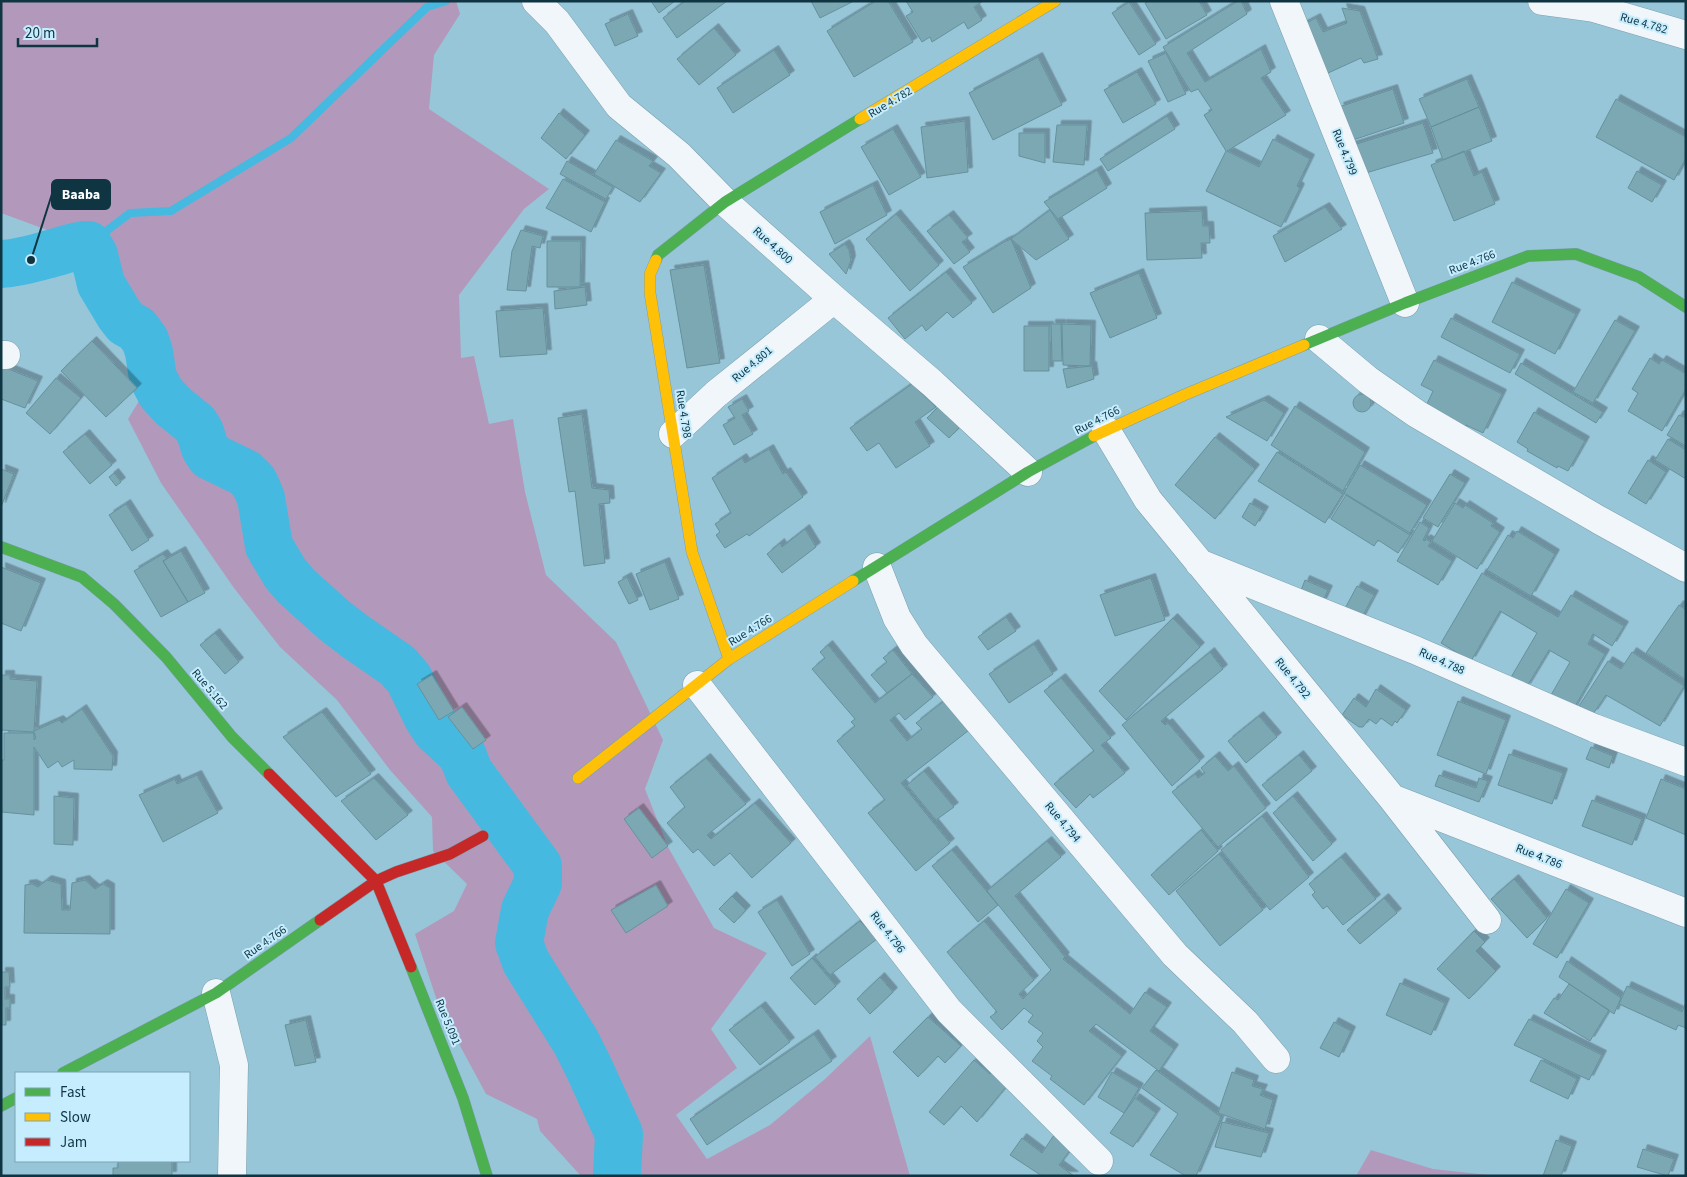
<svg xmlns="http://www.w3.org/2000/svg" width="1687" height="1177" font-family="'Source Sans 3',sans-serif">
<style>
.green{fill:#b299bb}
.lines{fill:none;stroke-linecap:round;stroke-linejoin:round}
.stream{stroke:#45b9e0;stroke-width:8}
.river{stroke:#45b9e0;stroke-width:48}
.building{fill:#7ca8b4;stroke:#65919c;filter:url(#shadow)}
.street-casing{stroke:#7a9fae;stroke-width:29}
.fast-casing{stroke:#7a9fae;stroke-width:12}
.slow-casing{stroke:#7a9fae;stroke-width:12}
.jam-casing{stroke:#7a9fae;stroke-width:12}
.street{stroke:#f0f6f9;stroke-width:28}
.fast{stroke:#4caf50;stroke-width:11}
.slow{stroke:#ffc107;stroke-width:11}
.jam{stroke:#c62828;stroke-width:11}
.labels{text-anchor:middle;stroke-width:4;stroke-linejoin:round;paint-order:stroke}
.street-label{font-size:12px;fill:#0f3442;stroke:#c5edfe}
.leader{fill:none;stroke:#0f3442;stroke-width:2}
.callout-dot{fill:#0f3442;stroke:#c5edfe;stroke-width:2}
.callout{fill:#0f3442;stroke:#0f3442;stroke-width:2}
.callout-label{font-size:14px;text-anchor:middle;font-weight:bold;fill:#fff}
</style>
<defs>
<filter id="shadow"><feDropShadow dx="4.5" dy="-4.5" stdDeviation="0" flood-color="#0004"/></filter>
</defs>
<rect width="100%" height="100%" fill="#98c6d9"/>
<path class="green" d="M1,1H456L460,14L434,55L429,109L549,189L524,209L459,295L461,358L474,356L489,424L513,419L525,492L546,575L616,642L663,740L645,789L668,847L714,928L767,953L711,1029L737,1068L676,1115L707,1159L770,1125L825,1079L870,1036L910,1176H581L540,1131L537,1119L486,1094L439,1007L415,934L454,911L467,884L433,851L432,817L390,770L337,700L280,647L234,588L161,483L128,419L153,378L149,352L145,340L137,329L126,323L119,314L101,284L94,255L88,245L1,213Z
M1371,1150L1433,1169L1498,1176H1356Z"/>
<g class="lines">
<path class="stream" d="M88,245L130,213L171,211L291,138L427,7L446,1"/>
<path class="river" d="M1,264C21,263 38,257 57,252C68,249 76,245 88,245L94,255L101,284L119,314L126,323L137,329L145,340L149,352L153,378L161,393L173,406L195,424L200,432L205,448L210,456L245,473L254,482L261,498L269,546L285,573L296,586L335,621L356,637L398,666L409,679L428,718L436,730L462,754L469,772L538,866V883L525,910L519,943L526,962L576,1042L589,1068L619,1134L617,1176"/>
</g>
<path class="building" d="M651,1H675L659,13Z
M685,1H727L677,38L663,18Z
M811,1H854L820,18Z
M876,1H888L913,42L854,77L827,31Z
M906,1H983L974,7L982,20L968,29L964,22L932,42L930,37L922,42L906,16L913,12Z
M1149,1H1199L1207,15L1166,39L1145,3Z
M1238,1H1241L1247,14L1187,53L1205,82L1261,49L1271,72L1261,78L1286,115L1227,151L1259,167L1273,139L1310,159L1297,186L1300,188L1281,227L1206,191L1226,151L1204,115L1212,110L1198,89L1191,92L1163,47Z
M1129,2L1156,44L1139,55L1112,13Z
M1342,8L1360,11L1378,59L1364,63L1361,58L1315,79L1293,30L1316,18L1323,32L1347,23Z
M628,14L638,36L615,46L605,24Z
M714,28L736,55L699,85L677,59Z
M774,50L790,75L733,113L717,88Z
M1166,53L1186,94L1168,102L1148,61Z
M1038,57L1062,105L993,140L969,93Z
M1137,72L1156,104L1123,123L1104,90Z
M1467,79L1479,107L1431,127L1419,99Z
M1393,89L1404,123L1350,141L1339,107Z
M1616,99L1686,137V158L1674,180L1596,137Z
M1479,107L1492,141L1443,160L1431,127Z
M559,113L585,135L566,159L541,138Z
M1167,116L1175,129L1108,171L1100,159Z
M965,121L968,172L927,178L921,127Z
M1423,123L1433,153L1349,178L1341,149Z
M1057,125H1087L1084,165L1053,162Z
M893,129L921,177L889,195L861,147Z
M1019,133H1045V163L1019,156Z
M616,140L653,161L649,166L661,173L640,202L594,174Z
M1464,151L1474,176L1482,172L1495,204L1454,221L1431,165Z
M567,161L613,187L606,199L560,174Z
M1097,170L1107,188L1058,219L1044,202Z
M1637,171L1662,185L1652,202L1628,188Z
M563,179L605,202L591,232L546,208Z
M873,185L887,215L835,244L820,212Z
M1325,207L1342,229L1285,262L1273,236Z
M1050,210L1069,239L1036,260L1011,239Z
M1202,211L1203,226H1209L1210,243H1201L1202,258L1147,260L1145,213Z
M896,214L939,265L910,291L866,239Z
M949,215L968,238L962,242L970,252L954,264L927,231Z
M521,230L543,236L540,248L532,246L526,291L507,290L512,251Z
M1011,239L1031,288L993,313L963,267L1004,242Z
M547,241H581L580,287H547Z
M845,244L849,250L851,260L846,274L829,254Z
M704,265L720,363L687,368L670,270Z
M946,272L972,303L953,318L947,312L926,331L922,325L905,339L888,318Z
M1139,273L1157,318L1110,338L1090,293Z
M1512,282L1576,314L1555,354L1492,322Z
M585,287L587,305L555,309L554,291Z
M543,308L547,354L500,357L496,311Z
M1451,318L1520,354L1510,373L1441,337Z
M1615,320L1635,331L1593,403L1573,392Z
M1051,324H1061L1062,361H1052Z
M1062,324L1091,325L1090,366L1063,365Z
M1024,326H1049V371H1024Z
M92,341L137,388L106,417L61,371Z
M1650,358L1659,364L1662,360L1686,374V389L1662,431L1628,411L1638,393L1632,389Z
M1434,360L1502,394L1483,433L1466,425L1462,433L1426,406L1433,391L1421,385Z
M1521,363L1603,412L1596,423L1515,374Z
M1,366L38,381L25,408L1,399Z
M1092,366L1094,379L1067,388L1063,369Z
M56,378L81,398L50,434L26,413Z
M912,384L936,407L915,422L930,446L896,468L879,443L867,451L850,428Z
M1353 403a9 9 0 1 1 18 0a9 9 0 1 1-18 0Z
M742,399L749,411L742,415L753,434L734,445L723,425L735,418L728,407Z
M1264,400L1284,413L1267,441L1226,417Z
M1295,406L1365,452L1343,491L1271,445Z
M938,407L960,427L949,438L927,418Z
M1534,412L1585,441L1568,471L1558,466L1557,468L1527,451L1528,449L1517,442Z
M582,414L592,488L609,490L610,503L599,504L605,563L584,566L575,491L569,492L558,418Z
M1679,415L1686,418V446L1667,435Z
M85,434L112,465L90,484L63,452Z
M1215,437L1255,469L1215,519L1175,485Z
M1668,439L1686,450V479L1655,460Z
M769,449L783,474L786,472L803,497L749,536L747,534L725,548L716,535L720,532L715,524L731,513L712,478L742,458L745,463Z
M1277,452L1343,494L1325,523L1258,481Z
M1648,460L1666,472L1646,504L1628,493Z
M1360,465L1427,505L1410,533L1344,493Z
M1,469L14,474L1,507Z
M114,473L121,482L116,486L109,477Z
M1450,474L1465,483L1438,527L1423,518Z
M1346,495L1410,535L1398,553L1378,540L1374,546L1331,519Z
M1250,503L1264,511L1255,526L1242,517Z
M1455,503L1463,508L1465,505L1493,523L1491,526L1500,532L1477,569L1432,541Z
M126,504L149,540L132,551L109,515Z
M1420,522L1429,528L1423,540L1425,541L1426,539L1431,542L1428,546L1452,561L1438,585L1397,561Z
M805,529L816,547L782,573L767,554L780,543L782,547Z
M1517,531L1555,554L1531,596L1487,570L1508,535L1513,538Z
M181,551L205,593L188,602L163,561Z
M163,554L167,559L163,561L188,602L161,617L134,571Z
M665,562L679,599L650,610L636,574Z
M1,567L41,583L21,631L1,623Z
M1482,573L1558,617L1571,595L1624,626L1612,646L1593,634L1588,644L1605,654L1570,715L1547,702L1570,662L1549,650L1526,688L1510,679L1537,633L1500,611L1471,661L1441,643Z
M627,577L638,600L629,604L618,582Z
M1151,578L1165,620L1115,636L1100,595Z
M1305,580L1328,590L1322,603L1300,593Z
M1357,586L1374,595L1359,623L1342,614Z
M1679,605L1686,610V680L1646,653Z
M1006,617L1016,631L988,650L978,637Z
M1173,618L1200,647L1126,720L1099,691Z
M215,633L239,662L225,674L200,645Z
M1034,644L1053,674L1009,703L989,674Z
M828,645L875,703L912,674L933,697L905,720L899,713L890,720L907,741L922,729L916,723L949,697L973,727L901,783L950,843L916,871L868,813L885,800L837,741L855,726L851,722L855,719L812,669L825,658L820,652Z
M893,650L912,674L887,693L871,675L887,662L883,658Z
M1210,652L1223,669L1161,721L1165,725L1168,723L1200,761L1172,786L1122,725Z
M1632,652L1684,686L1660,726L1606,695L1593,714L1579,706L1608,661L1621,669Z
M1,675H10V679L37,681L34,731L59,720L62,723L82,709L113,756L112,770L74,769V760L62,767L58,761L48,768L34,747V815L1,812V760H4V733H34V740L36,738L34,732L1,730Z
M432,675L454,711L439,720L417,684Z
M1061,678L1111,738L1101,745L1125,773L1093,798L1090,794L1076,808L1054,784L1094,751L1044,691Z
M1376,689L1406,710L1397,723L1395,721L1392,726L1381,718L1376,724L1369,719L1363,727H1359L1342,715L1354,698L1366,707Z
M1458,701L1506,720L1486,774L1437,755Z
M462,707L486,740L473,749L448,717Z
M322,712L371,774L336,797L283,737Z
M1259,716L1277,737L1246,763L1228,741Z
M1591,747L1613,756L1609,768L1586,759Z
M1509,754L1563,773L1552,804L1498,785Z
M1299,755L1312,771L1276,801L1262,785Z
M1215,756L1228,771L1234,766L1266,808L1218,847L1172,792L1195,774L1198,778L1205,773L1201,768Z
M706,758L746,804L707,835L711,839L755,803L791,843L752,878L730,853L714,866L698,849L693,853L667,823L685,807L670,787Z
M924,771L954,807L936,820L907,785Z
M197,775L218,813L163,842L139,795L175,779L177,784Z
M1439,775L1476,788L1479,778L1488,781L1479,802L1435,786Z
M374,778L408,815L376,840L341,801Z
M1661,779L1686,789V835L1646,818Z
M54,796L74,798L73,845L54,844Z
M1293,796L1332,844L1313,861L1273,813Z
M1592,800L1642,819L1632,845L1582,826Z
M639,808L668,846L652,858L624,819Z
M1262,816L1309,877L1270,910L1221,850Z
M1201,830L1218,851L1169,895L1151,875Z
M1047,841L1061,857L1015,896L1065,957L1063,959L1130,1014L1145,992L1167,1007L1150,1031L1174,1049L1159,1071L1096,1024L1089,1031L1122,1056L1084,1105L1050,1079L1052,1076L1032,1061L1043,1047L1037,1041L1043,1033L1028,1022L1033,1015L1024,1008L1002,1030L990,1017L997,1012L947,952L984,921L1034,980L1019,994L1023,999L1051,970L987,891Z
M952,850L998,905L978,922L932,866Z
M1219,854L1263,910L1220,946L1176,891Z
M1341,857L1376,899L1343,925L1327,906L1323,909L1312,895L1315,892L1309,884Z
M1514,879L1547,918L1527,938L1491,899Z
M47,880L61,884L62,910H70L72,883L85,880L95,889L103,884L110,888V934L24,933L25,885L32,884L38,887Z
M656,885L668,906L626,933L611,910Z
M1566,889L1589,903L1557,958L1533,944Z
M732,896L746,910L734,923L719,909Z
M1384,898L1397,913L1360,944L1347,930Z
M777,900L810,954L792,966L758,912Z
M860,921L877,939L830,975L815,957Z
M1474,931L1485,942L1476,951L1496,971L1469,999L1437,969Z
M812,958L836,986L815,1005L790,978Z
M1567,961L1621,998L1614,1014L1559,977Z
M1,972H9L10,987H5V999H10V1008H6V1025H1Z
M880,977L893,992L870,1014L857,999Z
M1400,983L1445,1003L1431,1035L1386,1015Z
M1569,984L1609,1010L1590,1041L1544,1013L1554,998L1558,1000Z
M1627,986L1682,1012L1686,1002V1028L1678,1025L1676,1030L1619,1004Z
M761,1006L790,1042L760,1065L729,1030Z
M928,1017L961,1046L945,1063L938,1056L918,1077L893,1052Z
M1529,1019L1602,1055L1589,1080L1514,1045Z
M306,1020L316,1062L295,1066L285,1025Z
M1334,1022L1351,1031L1339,1057L1320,1048Z
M814,1034L832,1061L707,1145L690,1119Z
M974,1060L990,1074L995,1069L1011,1081L977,1122L961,1106L944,1125L929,1112Z
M1541,1060L1577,1079L1568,1099L1530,1081Z
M1156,1070L1221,1117L1196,1176H1186L1150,1155L1178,1114L1142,1088Z
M1112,1072L1139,1088L1124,1113L1098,1097Z
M1232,1072L1254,1080L1252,1086L1263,1089L1260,1095L1273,1100L1265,1129L1218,1113Z
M1135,1098L1156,1113L1133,1147L1110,1133Z
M1222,1122L1269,1133L1261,1157L1215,1147Z
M1056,1132L1074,1145L1059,1165L1074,1176H1042L1010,1155L1022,1138L1042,1153Z
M1556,1140L1572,1146L1561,1176H1543Z
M1643,1149L1674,1159L1668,1176L1637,1167Z
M118,1161H172V1176H113V1168H118Z"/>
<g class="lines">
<defs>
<path id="street" d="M536,1L557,22L619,106L679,155L725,202L834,299L932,383L1028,472
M1284,1L1405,303
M1542,1L1594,8L1686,35
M1319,339L1368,380L1417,414L1599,520L1686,568
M1,355H6
M1106,430L1148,500L1392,798L1487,920
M673,434L716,394L834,299
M1199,563L1415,650L1594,728L1686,762
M877,567L897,618L914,645L1175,955L1245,1022L1276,1059
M697,685L949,1011L1099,1161
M1394,799L1686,913
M216,993L234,1065L232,1176"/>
<path id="fast" d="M656,260L658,255L725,202L860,119
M1304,345L1405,303L1528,256L1576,254L1639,277L1686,307
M1,547L82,577L114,604L166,657L232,737L269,774
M853,581L1028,472L1094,436
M411,967L463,1098L487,1176
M63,1073L216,993L320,920
M1,1106L16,1098"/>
<path id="slow" d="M860,119L1055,1
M656,260L650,274V293L692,552L729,659
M1094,436L1184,395L1304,345
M578,778L729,659L853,581"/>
<path id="jam" d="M269,774L376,881L411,967
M320,920L376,881L396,872L450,854L483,836"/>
</defs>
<use href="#street" class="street-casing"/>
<use href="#fast" class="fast-casing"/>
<use href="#slow" class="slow-casing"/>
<use href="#jam" class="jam-casing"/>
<use href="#street" class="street"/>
<use href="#fast" class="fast"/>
<use href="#slow" class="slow"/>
<use href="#jam" class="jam"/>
</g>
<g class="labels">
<g class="street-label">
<text transform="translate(1644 23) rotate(16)" y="4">Rue 4.782</text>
<text transform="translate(890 102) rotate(-31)" y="4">Rue 4.782</text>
<text transform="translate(1345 152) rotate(68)" y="4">Rue 4.799</text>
<text transform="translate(773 245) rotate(42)" y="4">Rue 4.800</text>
<text transform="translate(1472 262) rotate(-21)" y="4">Rue 4.766</text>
<text transform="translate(752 364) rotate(-40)" y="4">Rue 4.801</text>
<text transform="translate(684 414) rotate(81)" y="4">Rue 4.798</text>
<text transform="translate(1097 420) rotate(-27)" y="4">Rue 4.766</text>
<text transform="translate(750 630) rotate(-32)" y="4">Rue 4.766</text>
<text transform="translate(1442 661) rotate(24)" y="4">Rue 4.788</text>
<text transform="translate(1293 678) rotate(51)" y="4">Rue 4.792</text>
<text transform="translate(210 689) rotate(50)" y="4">Rue 5.162</text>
<text transform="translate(1063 822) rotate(50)" y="4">Rue 4.794</text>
<text transform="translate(1539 856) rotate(21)" y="4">Rue 4.786</text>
<text transform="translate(888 932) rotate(52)" y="4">Rue 4.796</text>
<text transform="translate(265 942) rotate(-35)" y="4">Rue 4.766</text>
<text transform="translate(448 1022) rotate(68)" y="4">Rue 5.091</text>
</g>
</g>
<path class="leader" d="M31 260L52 194"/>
<circle class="callout-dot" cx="31" cy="260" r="5"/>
<rect class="callout" x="52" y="180" width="58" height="29" rx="5"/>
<g class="callout-label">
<text x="81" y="199">Baaba</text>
</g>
<rect width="1687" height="1177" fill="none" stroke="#0f3442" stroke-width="5"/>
<rect x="15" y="1072" width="175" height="90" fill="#c5edfe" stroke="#7ca3b3"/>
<rect x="25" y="1088" width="25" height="8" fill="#4caf50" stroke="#7ca3b3"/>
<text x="60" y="1097" font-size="15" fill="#0f3442">Fast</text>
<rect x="25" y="1113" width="25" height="8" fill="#ffc107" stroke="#7ca3b3"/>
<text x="60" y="1122" font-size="15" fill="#0f3442">Slow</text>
<rect x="25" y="1138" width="25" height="8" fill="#c62828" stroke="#7ca3b3"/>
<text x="60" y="1147" font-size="15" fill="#0f3442">Jam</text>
<path d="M18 38v8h79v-8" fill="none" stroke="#0f3442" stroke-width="2.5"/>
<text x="25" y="38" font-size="15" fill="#0f3442" stroke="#c5edfe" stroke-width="4" paint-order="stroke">20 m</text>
</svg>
